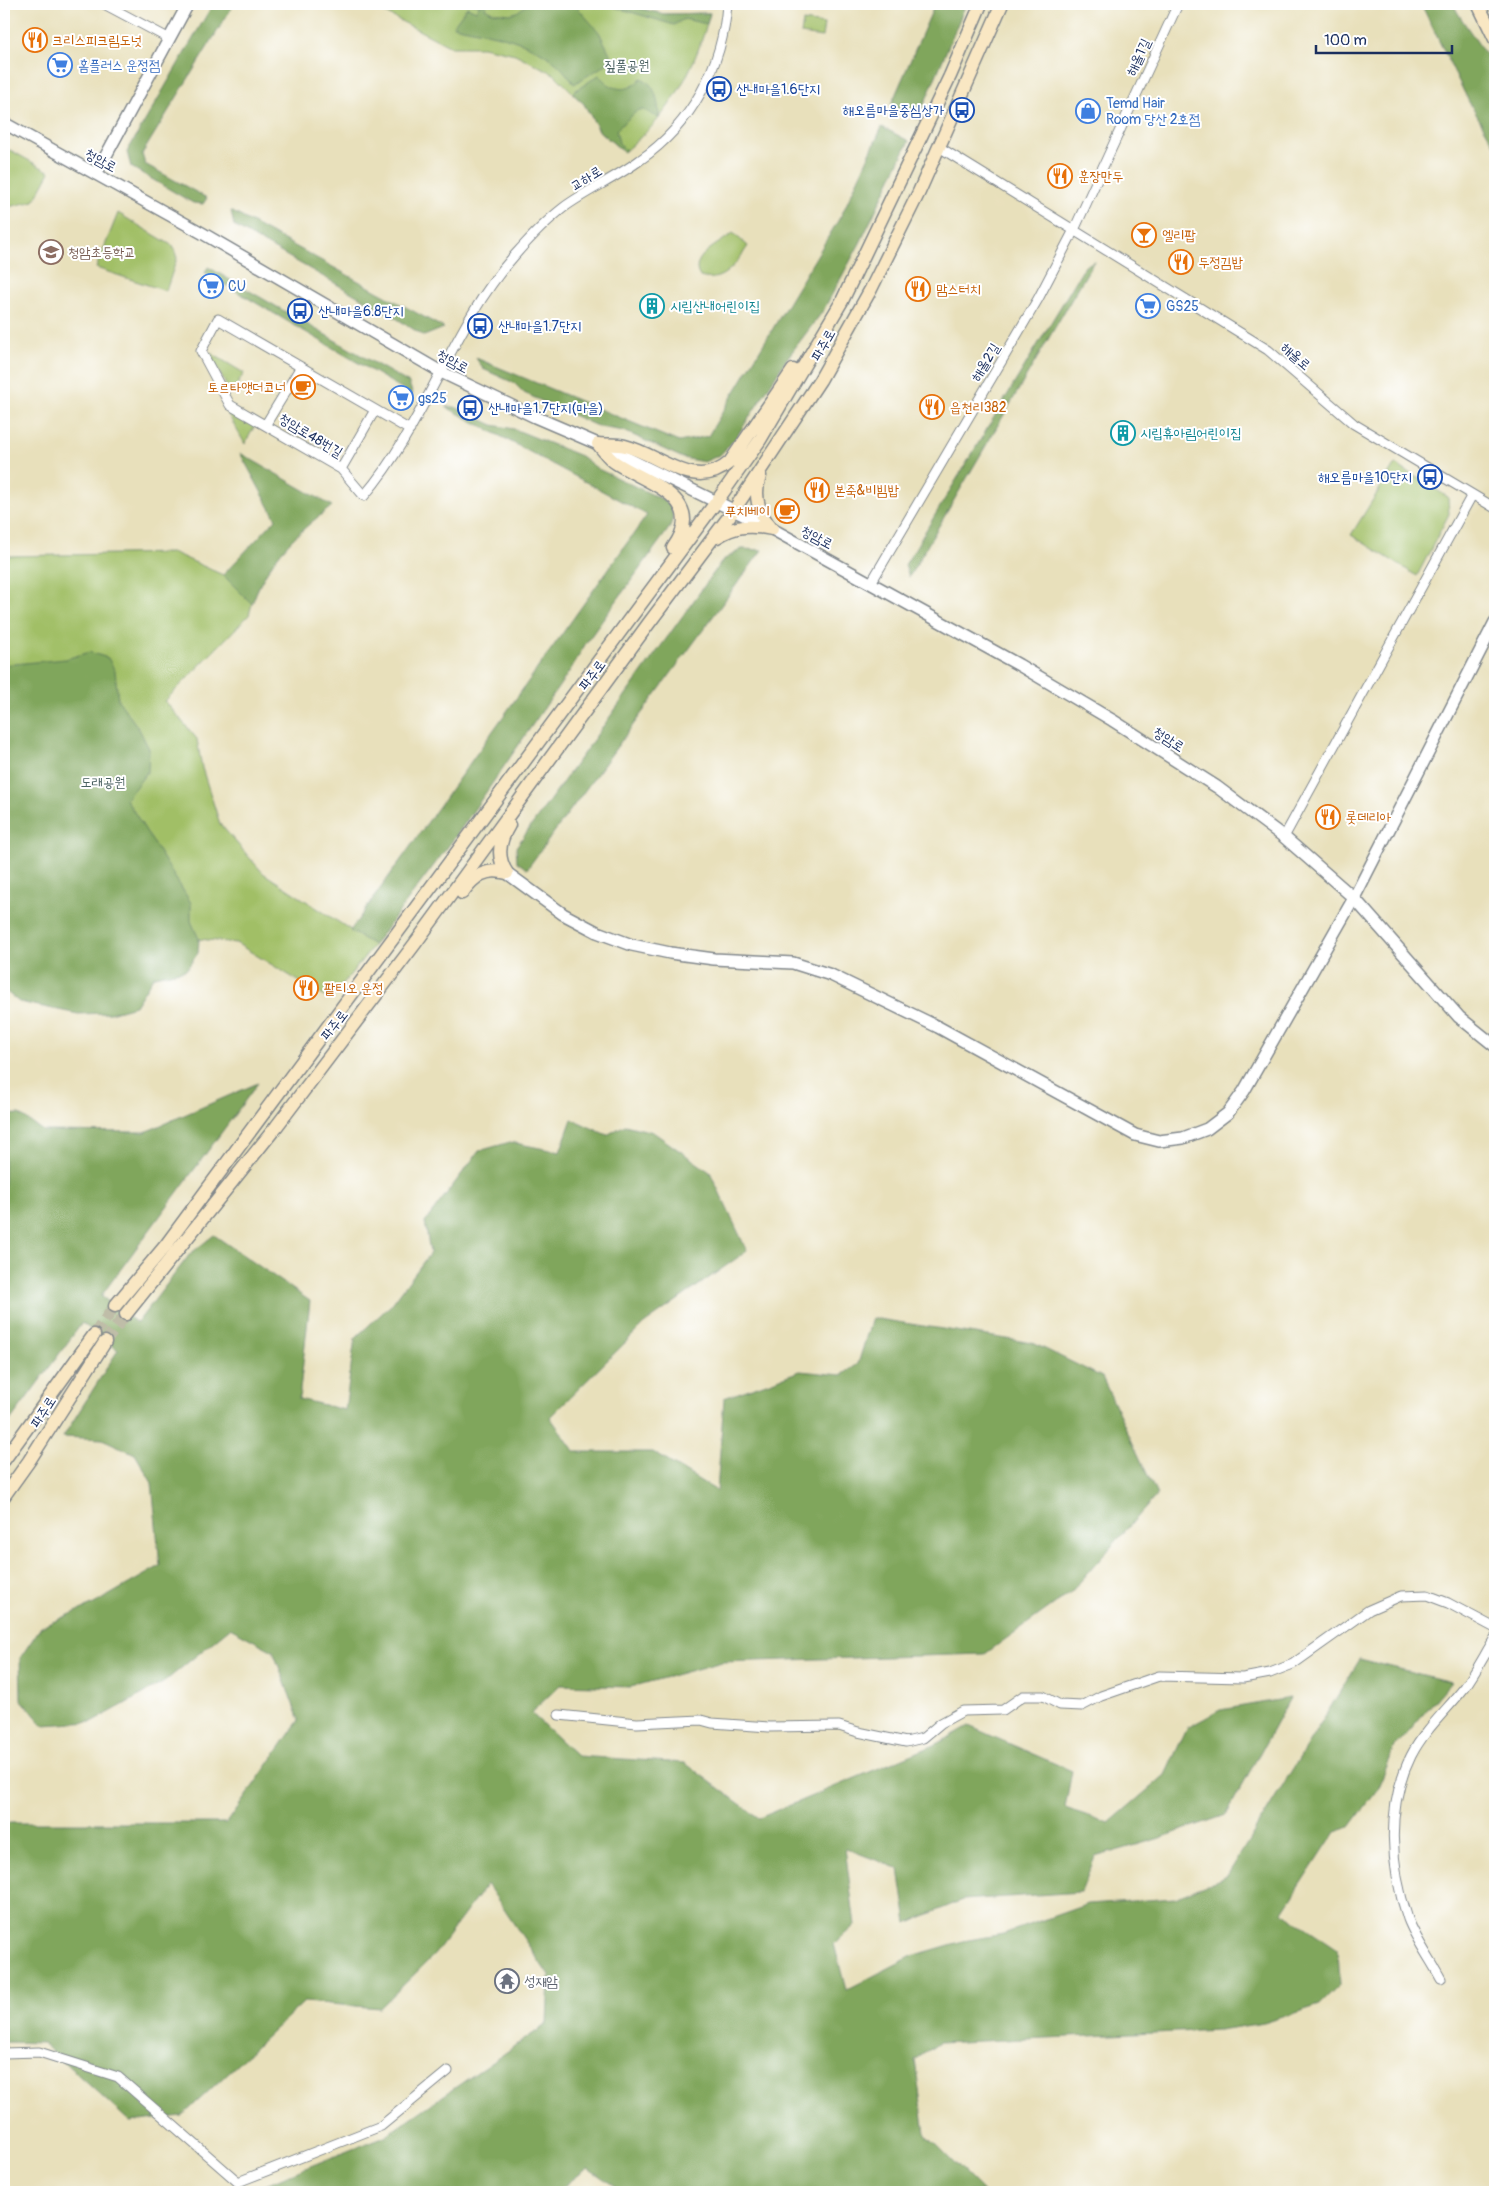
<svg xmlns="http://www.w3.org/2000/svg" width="1499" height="2196" font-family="Pangolin,'Poor Story',sans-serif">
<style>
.green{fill:#a1bf66;stroke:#5e7762}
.forest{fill:#80a65b;stroke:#4e6a5c}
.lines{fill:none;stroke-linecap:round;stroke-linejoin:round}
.secondary-tunnel{stroke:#bfbda8;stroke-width:12;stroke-dasharray:12 6;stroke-linecap:butt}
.minor-casing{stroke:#82888c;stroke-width:11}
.tertiary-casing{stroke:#82888c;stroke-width:14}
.secondary-casing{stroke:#82888c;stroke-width:15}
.minor{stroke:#fff;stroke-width:9}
.tertiary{stroke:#fff;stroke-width:11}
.secondary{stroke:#f9e7c3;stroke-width:12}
.labels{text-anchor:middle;stroke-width:4;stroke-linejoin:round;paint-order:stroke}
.food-label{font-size:14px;fill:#c56008;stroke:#fff;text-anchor:start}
.street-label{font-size:14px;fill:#1b2f5e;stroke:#fff}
.shop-label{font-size:14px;fill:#366cbe;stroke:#fff;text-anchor:start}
.park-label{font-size:14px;fill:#4a6161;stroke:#fff}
.transit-label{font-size:14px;fill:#164399;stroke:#fff;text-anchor:start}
.education-label{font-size:14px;fill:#785e54;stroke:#fff;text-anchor:start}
.culture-label{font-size:14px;fill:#0d838f;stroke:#fff;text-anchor:start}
.worship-label{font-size:14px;fill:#5b616d;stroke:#fff;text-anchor:start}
</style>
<rect width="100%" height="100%" fill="#fff"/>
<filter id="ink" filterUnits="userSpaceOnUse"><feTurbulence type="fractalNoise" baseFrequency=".02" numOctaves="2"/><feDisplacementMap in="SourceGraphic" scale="10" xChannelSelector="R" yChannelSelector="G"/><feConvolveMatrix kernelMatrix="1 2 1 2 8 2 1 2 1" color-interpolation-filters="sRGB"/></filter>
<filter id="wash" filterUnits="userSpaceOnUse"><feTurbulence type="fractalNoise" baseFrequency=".0096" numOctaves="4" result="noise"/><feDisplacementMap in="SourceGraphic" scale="20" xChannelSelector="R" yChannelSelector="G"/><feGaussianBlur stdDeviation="1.12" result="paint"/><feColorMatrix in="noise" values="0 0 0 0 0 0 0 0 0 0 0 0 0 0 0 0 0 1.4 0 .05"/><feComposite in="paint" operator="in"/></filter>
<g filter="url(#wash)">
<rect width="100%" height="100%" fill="#e8e0bb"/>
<path class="green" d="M368,4H621L664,14L710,13C700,51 685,86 660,117C650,130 636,141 624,152L600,132L584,104L554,74L515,54L483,47H451Z
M803,21L824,24L822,37L801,34Z
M10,150L50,172L34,201L4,208V153Z
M118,213L173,246L177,258L166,291L96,268Z
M733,233L748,246C736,264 723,284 700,277C687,257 720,244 733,233Z
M209,352L244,373L231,395Z
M225,409L255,425L245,444Z
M1395,464L1448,497L1449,514L1417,576L1351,535Z
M174,553L223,575L252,604L249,615L165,701L197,739L202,768L220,824L263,873L374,945L330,1000L236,943L199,939L4,845V556Z"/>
<path class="forest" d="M213,4H234L142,154L145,164L207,198L203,204L193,203L131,167L127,152Z
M480,4H487L485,8L492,12L510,14L517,12L528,4H574L599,32L613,60L574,84C546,41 500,36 453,26L467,7L476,11Z
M612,4H621L664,14L710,13L707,24L684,19L674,25L611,6Z
M935,4H966L918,119L891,105Z
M1421,4H1453C1465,28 1485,48 1494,73C1498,84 1495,131 1495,146L1469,102Z
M599,75C610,90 629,95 641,78C657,85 658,102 659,118L644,110H638L616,130L619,143L626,150L624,152L600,132L584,104L572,93Z
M882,127L909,141L860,243L823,311L788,357L736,438L720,455L704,462L683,458L624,431L599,427L524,393L514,383L483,369L476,358L679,442L708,436L842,214Z
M231,211L444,328L424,336L391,315L234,226Z
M1094,261L909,577L905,565L1085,266Z
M208,267L409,383L413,395L205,273Z
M446,407H455L493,425L514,429L581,456L598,469L664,500L671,507L673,517L670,527L586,643L571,669L456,836L374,945L350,931L647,515Z
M240,453L332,506C323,514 313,520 305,528C281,548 262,574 252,604L223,575L276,519Z
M742,549L762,550L527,869L517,862L516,847L723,560Z
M89,652L108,658L115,671L118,700L139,729L149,749L148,771L126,799L191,903V921L199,939L198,953L186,970L154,976L135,1006L110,1013L78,1014L19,1002L4,990V665L66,659Z
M258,1083L101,1296L137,1323L190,1254L214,1235L310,1301L299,1399L345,1410L355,1338L391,1305L430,1253L425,1222L479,1151L510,1142L560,1152L572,1119L607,1135L625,1125L653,1132L710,1172L747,1251L644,1324L550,1417L575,1452H653L717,1491L724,1398L800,1371L842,1375L858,1364L872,1318L1033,1343L1102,1377L1157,1495L1071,1592L985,1654L722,1662L631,1687L560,1685L531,1713L577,1756L685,1763L759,1818L937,1744L969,1726L1072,1771L1065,1808L1109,1823L1165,1775L1187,1728L1220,1710L1290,1698L1226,1815L1157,1839L1095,1857L1081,1892L963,1900L907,1923L899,1869L845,1848L855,1925L834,1944L846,1990L912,1956L963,1941L1003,1934L1088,1904L1175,1898L1227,1876L1360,1659L1451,1682L1395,1747L1376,1792L1350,1827L1335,1832L1283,1912L1338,1949L1340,1985L1320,2005L1263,2023L1219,2030L939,2043L915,2060L925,2133L984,2192H623L588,2168L556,2192H250L248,2191L385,2136L547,2024L549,1976L487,1884L434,1955L380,2008L304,2002L182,2116L130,2122L43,2043L4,2042V1823H227L299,1720L273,1651L230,1628L163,1683L92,1722L43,1725L21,1699L20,1658L41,1627L92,1605L160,1566L152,1483L135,1454L102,1439L63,1437L118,1350L82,1323L4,1429V1115L19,1114L43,1131L145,1132Z"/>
</g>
<g filter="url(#ink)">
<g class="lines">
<path class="secondary-tunnel" d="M94,1335L115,1306
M105,1342L126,1314"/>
<defs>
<path id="minor" d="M104,4L168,38
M939,147L1268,350L1354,424L1495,508
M266,424L300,368
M410,430L218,319L201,351L230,405L341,469L364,496C426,424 451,327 514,256C529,239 545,222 563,208C587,190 616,178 640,160C691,125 723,66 727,4
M341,469L375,410
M871,583L1038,299L1074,230L1178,4
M1284,837L1472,495
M559,1715L637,1723L701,1720L712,1723L769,1727L839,1726L858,1732L906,1742L923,1738L941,1723L963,1711L1003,1710L1023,1696H1043L1060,1705L1082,1706L1101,1696L1159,1676L1243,1678L1270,1673L1293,1664L1369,1610L1401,1596L1427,1595L1448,1603L1495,1628
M1441,1979C1431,1960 1416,1940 1408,1919C1390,1867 1386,1806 1411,1756C1424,1730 1447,1710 1465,1687C1476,1672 1485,1654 1495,1638
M4,2053L39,2052L118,2077L238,2182L381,2126L448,2071"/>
<path id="tertiary" d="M4,123L202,233L441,372L535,417L598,444L772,529L1019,665L1112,720L1217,787L1284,837L1354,898L1459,1017L1495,1046
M96,174L188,4
M507,873L563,914L597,932L632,945L670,953L714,959L793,963L831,975L938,1027L1135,1135L1159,1141L1183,1138L1207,1129L1228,1113L1244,1091L1354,898L1495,622"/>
<path id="secondary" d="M1478,4L1495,39
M598,444C607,445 617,444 625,446C661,455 695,493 730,462L793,370
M598,444C603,450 609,459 616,463C648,484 709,498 673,548
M760,476C753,496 759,514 772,529
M717,537C735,525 751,525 772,529
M507,873C496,857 499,841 509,825
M462,893C474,876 486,867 507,873
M115,1306L166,1245L717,501L760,440L842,301L950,76L981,4
M126,1314L276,1127L414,945L649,623L734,510L820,380L871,289L919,192L1002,4
M4,1460L94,1335
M4,1496L29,1461L105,1342"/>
</defs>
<use href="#minor" class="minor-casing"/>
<use href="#tertiary" class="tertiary-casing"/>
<use href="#secondary" class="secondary-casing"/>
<use href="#minor" class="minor"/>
<use href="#tertiary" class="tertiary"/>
<use href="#secondary" class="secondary"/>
</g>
</g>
<defs>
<symbol id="restaurant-ring" viewBox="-11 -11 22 22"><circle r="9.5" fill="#fff" stroke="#e8710a" stroke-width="1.5"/><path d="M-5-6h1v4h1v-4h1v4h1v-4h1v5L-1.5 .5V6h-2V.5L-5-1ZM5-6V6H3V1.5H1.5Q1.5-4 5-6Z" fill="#e8710a"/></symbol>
<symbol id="supermarket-ring" viewBox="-11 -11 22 22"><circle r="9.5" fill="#fff" stroke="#3f7fe0" stroke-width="1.5"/><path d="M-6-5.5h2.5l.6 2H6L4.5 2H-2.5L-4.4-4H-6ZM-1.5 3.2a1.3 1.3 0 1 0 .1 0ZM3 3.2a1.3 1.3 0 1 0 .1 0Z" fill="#3f7fe0"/></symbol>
<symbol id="bus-ring" viewBox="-11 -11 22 22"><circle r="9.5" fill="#fff" stroke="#1a4fb4" stroke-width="1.5"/><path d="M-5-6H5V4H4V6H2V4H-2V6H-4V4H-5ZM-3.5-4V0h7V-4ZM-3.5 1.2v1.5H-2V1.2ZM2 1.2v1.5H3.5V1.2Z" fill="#1a4fb4"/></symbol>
<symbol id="shop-ring" viewBox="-11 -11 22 22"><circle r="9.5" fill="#fff" stroke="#3f7fe0" stroke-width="1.5"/><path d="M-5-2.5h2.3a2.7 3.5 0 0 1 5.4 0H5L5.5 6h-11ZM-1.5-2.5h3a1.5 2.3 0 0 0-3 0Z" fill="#3f7fe0"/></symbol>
<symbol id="bar-ring" viewBox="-11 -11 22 22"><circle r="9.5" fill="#fff" stroke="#e8710a" stroke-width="1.5"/><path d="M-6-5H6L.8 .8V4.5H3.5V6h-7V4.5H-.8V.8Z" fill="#e8710a"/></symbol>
<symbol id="school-ring" viewBox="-11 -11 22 22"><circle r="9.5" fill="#fff" stroke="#8d6e63" stroke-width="1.5"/><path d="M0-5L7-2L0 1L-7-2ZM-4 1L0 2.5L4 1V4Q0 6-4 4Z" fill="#8d6e63"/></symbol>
<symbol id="building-ring" viewBox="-11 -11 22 22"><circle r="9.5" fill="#fff" stroke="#0f9aa8" stroke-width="1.5"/><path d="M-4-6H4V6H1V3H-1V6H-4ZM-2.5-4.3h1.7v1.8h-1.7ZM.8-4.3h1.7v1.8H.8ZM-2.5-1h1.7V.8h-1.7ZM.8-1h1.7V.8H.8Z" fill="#0f9aa8"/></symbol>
<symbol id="cafe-ring" viewBox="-11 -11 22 22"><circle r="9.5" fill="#fff" stroke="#e8710a" stroke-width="1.5"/><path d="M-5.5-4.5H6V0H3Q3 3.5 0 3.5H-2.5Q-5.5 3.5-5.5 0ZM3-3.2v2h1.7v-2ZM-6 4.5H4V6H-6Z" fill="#e8710a"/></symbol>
<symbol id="temple-ring" viewBox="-11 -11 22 22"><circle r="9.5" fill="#fff" stroke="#6b7280" stroke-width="1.5"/><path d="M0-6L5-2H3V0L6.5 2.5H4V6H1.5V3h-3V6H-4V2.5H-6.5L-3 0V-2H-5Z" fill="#6b7280"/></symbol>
</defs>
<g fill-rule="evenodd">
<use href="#restaurant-ring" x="21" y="26" width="28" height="28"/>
<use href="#supermarket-ring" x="46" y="51" width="28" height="28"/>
<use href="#bus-ring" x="705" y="75" width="28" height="28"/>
<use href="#bus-ring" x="948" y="96" width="28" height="28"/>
<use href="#shop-ring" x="1074" y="97" width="28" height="28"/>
<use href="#restaurant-ring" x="1046" y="162" width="28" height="28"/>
<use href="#bar-ring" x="1130" y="221" width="28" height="28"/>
<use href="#school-ring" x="37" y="238" width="28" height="28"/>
<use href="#restaurant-ring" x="1167" y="248" width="28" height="28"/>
<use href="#supermarket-ring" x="197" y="272" width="28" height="28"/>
<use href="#restaurant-ring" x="904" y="275" width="28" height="28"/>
<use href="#building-ring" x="638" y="292" width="28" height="28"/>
<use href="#supermarket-ring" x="1134" y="292" width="28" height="28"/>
<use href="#bus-ring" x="286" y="297" width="28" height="28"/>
<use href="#bus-ring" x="466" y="312" width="28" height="28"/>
<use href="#cafe-ring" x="289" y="373" width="28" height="28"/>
<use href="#supermarket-ring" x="387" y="384" width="28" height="28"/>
<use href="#restaurant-ring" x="918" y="393" width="28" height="28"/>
<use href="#bus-ring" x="456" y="394" width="28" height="28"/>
<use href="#building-ring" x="1109" y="419" width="28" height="28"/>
<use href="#bus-ring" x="1416" y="463" width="28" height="28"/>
<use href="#restaurant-ring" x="803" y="476" width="28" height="28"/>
<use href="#cafe-ring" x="773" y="497" width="28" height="28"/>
<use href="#restaurant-ring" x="1314" y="803" width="28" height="28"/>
<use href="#restaurant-ring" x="292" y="974" width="28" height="28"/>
<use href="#temple-ring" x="493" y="1967" width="28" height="28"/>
</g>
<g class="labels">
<g class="food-label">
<text x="52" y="45">크리스피크림도넛</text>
<text x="1078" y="181">훈장만두</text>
<text x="1162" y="240">엘리팝</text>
<text x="1198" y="267">두정김밥</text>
<text x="936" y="294">맘스터치</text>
<text x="286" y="392" text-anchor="end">토르타앳더코너</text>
<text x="950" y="412">읍천리382</text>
<text x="834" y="495">본죽&amp;비빔밥</text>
<text x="770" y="516" text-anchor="end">푸치베이</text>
<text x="1346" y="822">롯데리아</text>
<text x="324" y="993">팥티오 운정</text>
</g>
<g class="street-label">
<text transform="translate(1138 57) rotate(-65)" y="5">해올1길</text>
<text transform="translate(101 160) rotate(29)" y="5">청암로</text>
<text transform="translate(586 178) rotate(-32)" y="5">교하로</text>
<text transform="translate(823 345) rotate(-61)" y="5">파주로</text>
<text transform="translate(1296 356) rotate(41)" y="5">해올로</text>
<text transform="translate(453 361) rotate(29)" y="5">청암로</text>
<text transform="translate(985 362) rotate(-59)" y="5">해올2길</text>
<text transform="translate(311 435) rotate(31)" y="5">청암로48번길</text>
<text transform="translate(817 537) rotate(28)" y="5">청암로</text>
<text transform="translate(592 675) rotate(-54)" y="5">파주로</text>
<text transform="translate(1169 739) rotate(33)" y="5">청암로</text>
<text transform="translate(334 1025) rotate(-53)" y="5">파주로</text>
<text transform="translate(43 1412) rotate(-58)" y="5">파주로</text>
</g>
<g class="shop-label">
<text x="78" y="70">홈플러스 운정점</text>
<text x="1106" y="108">Temd Hair<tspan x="1106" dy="16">Room 당산 2호점</tspan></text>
<text x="228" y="291">CU</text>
<text x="1166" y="311">GS25</text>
<text x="418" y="403">gs25</text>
</g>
<g class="park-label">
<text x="627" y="70">짚풀공원</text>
<text x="103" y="787">도래공원</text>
</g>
<g class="transit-label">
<text x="736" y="94">산내마을1.6단지</text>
<text x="944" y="115" text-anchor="end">해오름마을중심상가</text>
<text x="318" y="316">산내마을6.8단지</text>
<text x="498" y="331">산내마을1.7단지</text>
<text x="488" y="413">산내마을1.7단지(마을)</text>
<text x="1412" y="482" text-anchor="end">해오름마을10단지</text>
</g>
<g class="education-label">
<text x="68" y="257">청암초등학교</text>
</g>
<g class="culture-label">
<text x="670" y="311">시립산내어린이집</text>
<text x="1140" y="438">시립휴아림어린이집</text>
</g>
<g class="worship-label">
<text x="524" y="1986">성재암</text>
</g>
</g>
<rect width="1499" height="2196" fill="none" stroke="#fff" stroke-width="20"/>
<path d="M1316 45v8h136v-8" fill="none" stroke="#1b2f5e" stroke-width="2.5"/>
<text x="1324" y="45" font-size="15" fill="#1b2f5e" stroke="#ffffff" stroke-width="4" paint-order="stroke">100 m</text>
</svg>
